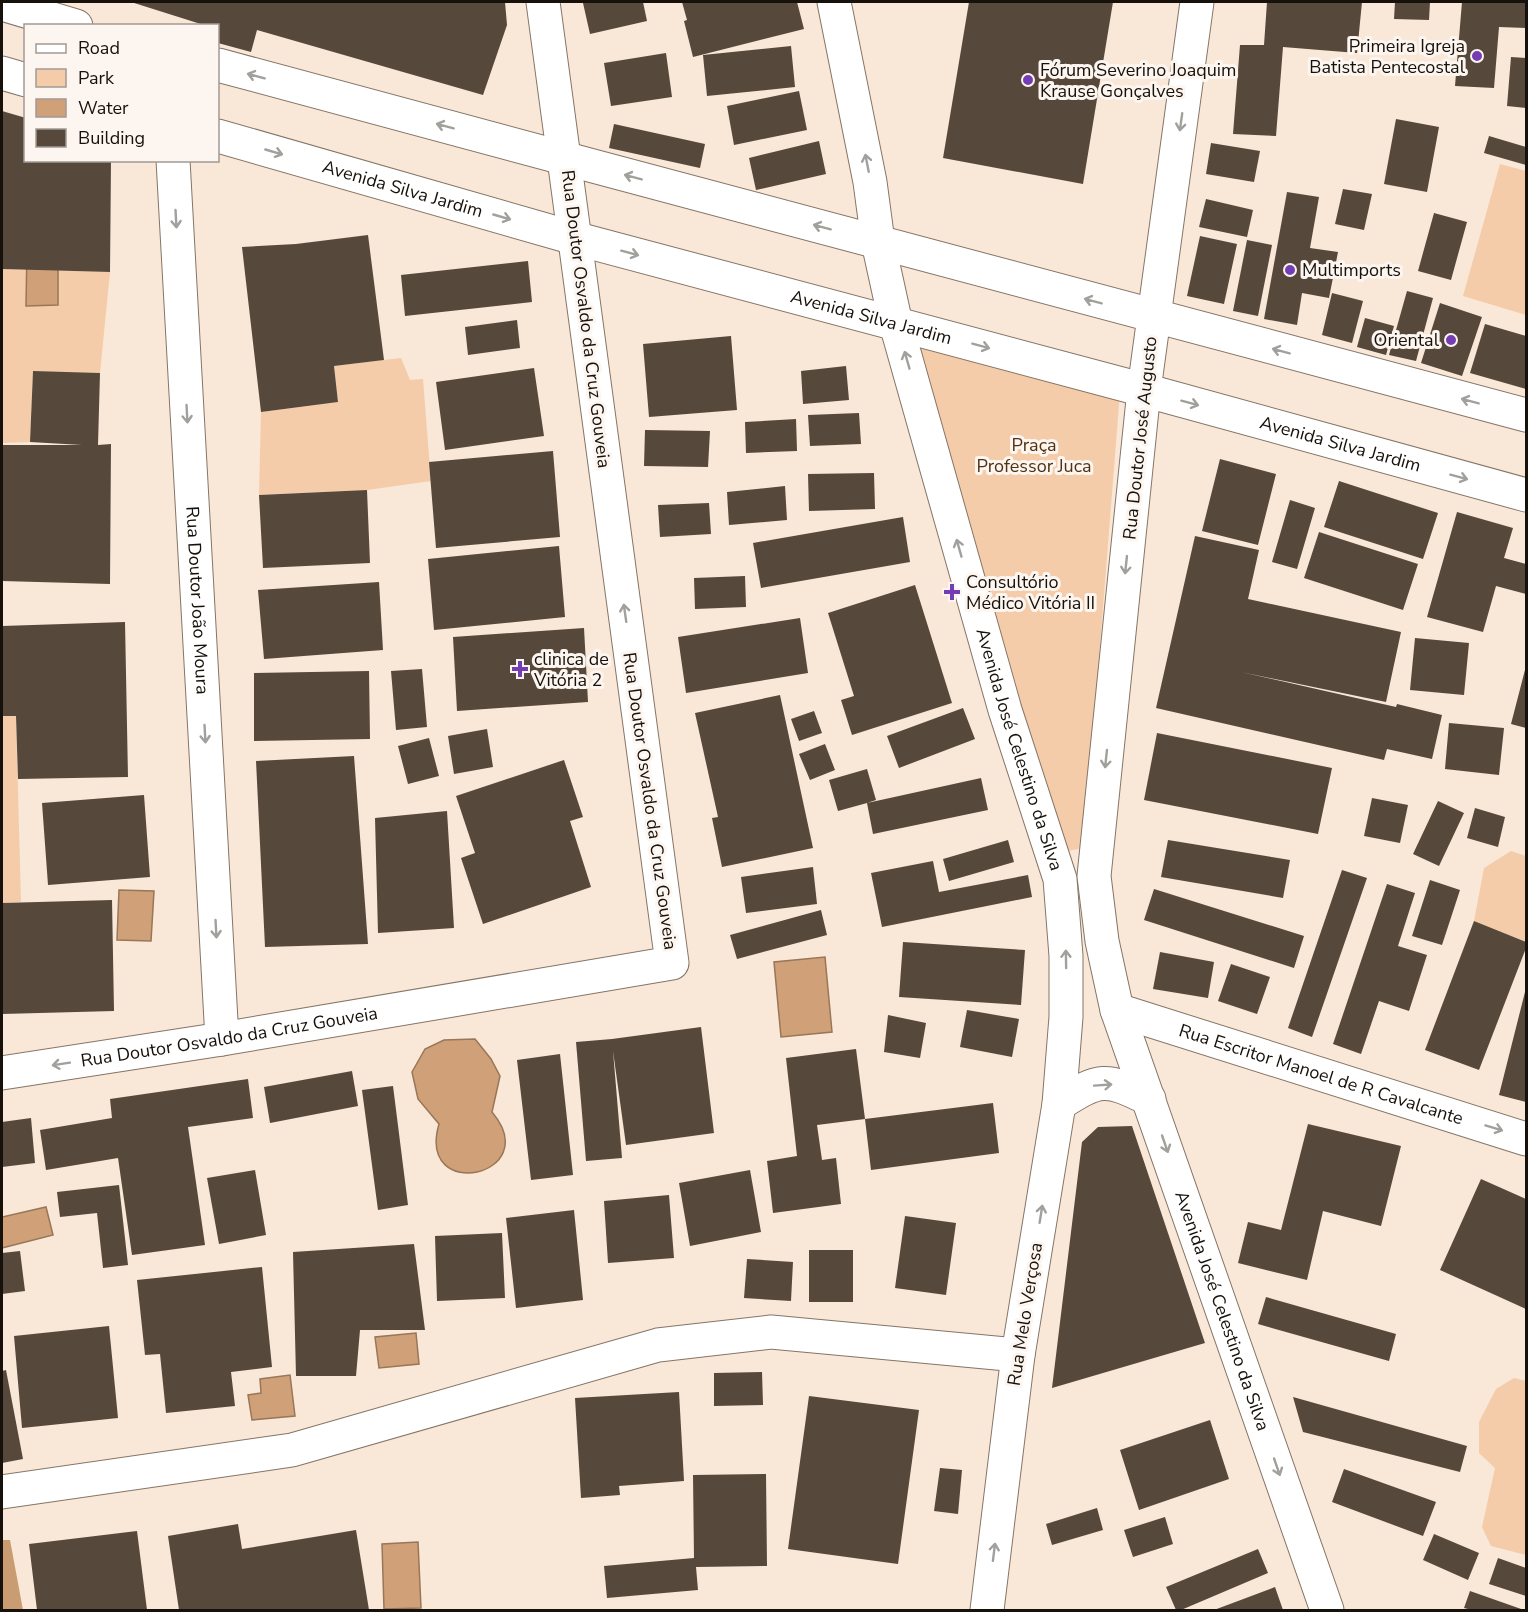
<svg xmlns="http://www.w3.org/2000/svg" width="1528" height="1612" font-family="'Nunito Sans',sans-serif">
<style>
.green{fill:#f4ccaa}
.forest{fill:#ca9c72}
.water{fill:#d0a178;stroke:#987657;stroke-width:1.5}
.building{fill:#56483b}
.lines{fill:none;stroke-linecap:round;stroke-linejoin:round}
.minor-casing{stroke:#857567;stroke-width:35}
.tertiary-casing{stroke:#857567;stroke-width:35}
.secondary-casing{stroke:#857567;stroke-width:35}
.minor{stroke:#fff;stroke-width:33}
.tertiary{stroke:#fff;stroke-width:33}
.secondary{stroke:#fff;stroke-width:33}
.oneway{stroke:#a2a09d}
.poi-dot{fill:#753db4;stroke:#fdf6f0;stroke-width:2}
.labels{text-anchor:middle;stroke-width:6;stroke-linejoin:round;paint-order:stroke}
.poi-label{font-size:18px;fill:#17110b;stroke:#fdf6f0;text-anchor:start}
.street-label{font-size:18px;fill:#17110b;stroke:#fdf6f0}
.park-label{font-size:18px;fill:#513111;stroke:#fdf6f0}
</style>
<rect width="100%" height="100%" fill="#f9e7d7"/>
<path class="green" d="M1500,164L1526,171V315L1463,296Z
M2,269L110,272L100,373L33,372L30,442L2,443Z
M917,341L1120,392L1084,848L1067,851L1020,706Z
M401,358L410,380L423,379L431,481L367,490L259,495L261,412L338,402L334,366Z
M2,716H16L21,902L2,903Z
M1511,851L1526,856V944L1474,921L1484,868Z
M1514,1378L1526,1381V1555L1491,1546L1482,1527L1495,1468L1479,1453V1422L1496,1389Z"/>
<path class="forest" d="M2,1540H10L23,1610H2Z"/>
<path class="water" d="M58,247V305L26,306L27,248Z
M119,890L154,891L151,941L117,940Z
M825,957L832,1032L781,1037L774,962Z
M475,1039L491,1059L500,1076L492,1112C546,1176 416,1204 439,1124L418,1099L412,1072L425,1049L444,1040Z
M46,1207L53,1235L2,1248V1217Z
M416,1333L419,1364L379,1368L375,1337Z
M290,1375L295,1416L252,1420L248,1395L261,1393L260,1379Z
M418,1542L421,1608L384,1609L382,1544Z"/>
<path class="building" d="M131,2H505L507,25L483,95L257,30L251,52L218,43V26H207Z
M588,2H643L647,21L590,34L583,3Z
M682,2H797L804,29L693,57L684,21L687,20Z
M969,2H1113L1083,184L943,158Z
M1267,2H1362L1357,53L1283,47L1276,136L1233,134L1240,45H1264Z
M1395,2H1430L1429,20L1394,19Z
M1462,2H1526V28L1499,27L1494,88L1455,86Z
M791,46L795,87L707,96L703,55Z
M666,53L672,97L611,106L604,63Z
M1511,57L1526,58V108L1507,106Z
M799,91L807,130L734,145L727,106Z
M2,111L26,118V160H111L110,272L2,269Z
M1396,119L1439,127L1427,192L1384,184Z
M614,124L705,144L700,168L609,148Z
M1489,136L1526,147V165L1484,153Z
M819,141L826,174L756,190L749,158Z
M1211,143L1260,151L1254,182L1206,174Z
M1343,189L1372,194L1364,230L1335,224Z
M1287,192L1319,197L1310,248L1338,252L1329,298L1302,293L1297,325L1264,319Z
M1206,199L1253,210L1247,237L1199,227Z
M1434,213L1467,222L1451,280L1418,271Z
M368,235L384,360L334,366L338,402L261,412L242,247L296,244Z
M1200,236L1237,244L1224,304L1187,296Z
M1247,240L1272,245L1258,316L1233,311Z
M528,261L532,302L405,316L401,275Z
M1407,291L1433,298L1416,361L1389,355Z
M1332,293L1363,301L1352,343L1322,335Z
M1440,303L1482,317L1462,376L1421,363Z
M1365,318L1394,326L1386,355L1357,347Z
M517,320L520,348L468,355L465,327Z
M1485,324L1526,336V389L1470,373Z
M731,336L737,410L649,417L643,344Z
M846,366L849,400L803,404L801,371Z
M534,368L544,436L445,450L436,382Z
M33,371L100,373L98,445L111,444L110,584L2,581V445H82L30,442Z
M859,413L861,444L810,446L808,415Z
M796,419L797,451L746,453L745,422Z
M645,430L710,431L708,467L644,466Z
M553,451L560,537L436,548L429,462Z
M1220,459L1276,474L1258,545L1202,531Z
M874,473L875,509L809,511L808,474Z
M1339,481L1438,513L1423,559L1324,527Z
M785,486L787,520L729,525L727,492Z
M367,490L370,563L263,568L259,495Z
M1290,500L1315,508L1297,569L1272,562Z
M709,503L711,534L660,537L658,505Z
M1457,512L1513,528L1504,558L1526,564V594L1496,586L1483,632L1427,617Z
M903,517L910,562L761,588L753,543Z
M1319,532L1418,564L1403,610L1304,578Z
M1195,536L1259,550L1248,599L1401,632L1386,702L1241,672L1396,707L1397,704L1442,715L1432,759L1387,749L1384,760L1156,708Z
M559,546L565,617L434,630L428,559Z
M745,576L746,607L695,609L694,578Z
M379,582L383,650L264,659L258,590Z
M915,585L952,703L852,735L841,700L854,696L828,613Z
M800,618L808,673L686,693L678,637Z
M125,622L128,777L18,779L16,716H2V626Z
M584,628L588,702L457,711L453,637Z
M1415,638L1469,643L1464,695L1410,690Z
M1526,666V728L1511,724Z
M422,669L427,727L396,730L391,671Z
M369,671L370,739L254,741V673Z
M780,695L813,848L722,867L712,818L718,817L695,713Z
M963,708L975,739L899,768L887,736Z
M814,711L822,733L799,741L791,719Z
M1449,723L1504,728L1499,775L1445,769Z
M487,729L493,767L454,774L448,736Z
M1157,733L1332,768L1318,834L1144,800Z
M429,738L439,776L408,784L398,746Z
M825,744L835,770L810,780L799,754Z
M354,756L368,944L265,947L256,761Z
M564,760L583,817L570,821L591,887L483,924L461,858L475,853L456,796Z
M867,769L876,800L867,803L981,778L988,810L873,834L867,803L838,811L829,780Z
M144,795L150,877L48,885L42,803Z
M1372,798L1408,805L1400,843L1364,836Z
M1438,801L1464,813L1439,866L1413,854Z
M1475,808L1505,817L1498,847L1467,838Z
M447,811L454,928L378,933L375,818Z
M1008,840L1014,862L949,881L943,859Z
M1168,840L1290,860L1283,898L1161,877Z
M933,861L939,892L1028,875L1032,897L882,927L871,873Z
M813,867L817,904L746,913L741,877Z
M1342,870L1367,878L1312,1037L1288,1028Z
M1430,880L1460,890L1442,945L1412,936Z
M1387,884L1415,893L1398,946L1427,955L1409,1011L1379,1001L1361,1054L1333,1044Z
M1154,889L1304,936L1294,968L1144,920Z
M112,900L114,1011L2,1014V903Z
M821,910L827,935L737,959L730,935Z
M1474,921L1526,942V948L1479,1070L1425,1050Z
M903,942L1025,950L1021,1005L899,997Z
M1160,952L1214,962L1208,998L1153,989Z
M1231,964L1270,977L1257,1014L1218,1001Z
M1526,988V1102L1499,1095Z
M967,1010L1019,1019L1012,1057L960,1047Z
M888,1015L926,1023L920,1058L884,1052Z
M701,1027L714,1133L626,1145L613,1051L622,1158L586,1161L576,1042L612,1039Z
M856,1049L865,1119L817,1125L822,1160L836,1158L841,1204L773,1213L767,1161L797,1156L786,1058Z
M560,1054L573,1175L531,1180L517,1060Z
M352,1071L358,1106L270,1123L264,1087Z
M248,1079L253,1118L188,1127L205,1245L132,1255L118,1158L46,1170L40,1130L112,1118L110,1099Z
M393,1086L408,1205L378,1210L362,1090Z
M993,1103L999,1153L871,1170L865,1119Z
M31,1118L35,1163L2,1167V1122Z
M1308,1124L1401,1146L1381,1226L1323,1211L1307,1280L1238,1263L1248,1222L1281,1230Z
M1132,1126L1205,1343L1052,1388L1082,1142L1098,1127Z
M255,1170L266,1235L219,1244L207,1178Z
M750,1170L761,1232L690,1246L679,1183Z
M1481,1179L1526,1199V1309L1440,1270Z
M119,1185L128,1265L103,1268L97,1213L60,1217L57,1192Z
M669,1195L674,1258L608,1263L604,1201Z
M574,1210L583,1300L516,1308L506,1218Z
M905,1216L956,1223L946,1295L895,1288Z
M502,1233L505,1298L437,1301L435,1236Z
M414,1244L425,1330H360L356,1376H296L293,1252Z
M809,1250H853V1302H809Z
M20,1251L25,1291L2,1294V1253Z
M747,1259L793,1262L791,1301L744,1298Z
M262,1267L272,1367L231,1372L235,1406L166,1413L160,1354L145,1355L137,1280Z
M1266,1297L1396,1334L1389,1361L1258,1324Z
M109,1326L118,1418L22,1428L14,1336Z
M6,1370L23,1459L2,1463V1371Z
M762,1372L763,1405L714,1406V1373Z
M679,1392L684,1481L619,1486L620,1495L581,1498L575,1398Z
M809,1396L919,1410L898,1564L788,1549Z
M1293,1397L1467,1446L1460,1472L1303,1432Z
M1210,1420L1229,1479L1139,1510L1120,1450Z
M940,1468L962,1470L958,1514L934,1511Z
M1344,1469L1436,1502L1423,1536L1332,1502Z
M766,1474L767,1566L696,1567L698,1590L607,1598L604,1566L694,1558L693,1475Z
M1097,1508L1103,1530L1052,1545L1046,1524Z
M1165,1517L1173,1544L1133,1557L1124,1530Z
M238,1524L242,1549L356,1530L369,1610H179L168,1536Z
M137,1531L147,1610H37L29,1544Z
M1434,1534L1479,1553L1468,1580L1423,1560Z
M1258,1549L1268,1573L1181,1610H1176L1166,1587Z
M1498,1558L1526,1568V1596L1489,1584Z
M1275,1587L1283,1610H1214Z
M1470,1591L1524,1610H1472L1464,1608Z"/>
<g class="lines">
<defs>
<g id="minor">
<path id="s1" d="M173,160L222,1039"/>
<path id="s2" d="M2,1073L222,1039L672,963L543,2"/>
<path d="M2,1492L292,1450L658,1345L771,1332L1018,1355"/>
</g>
<g id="tertiary">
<path id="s3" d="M1117,1010L1526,1139"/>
</g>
<g id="secondary">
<path id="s4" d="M834,2L870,182L878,242L896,324L1005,710L1060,879L1066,956V1017L1059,1104L1018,1355L987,1610"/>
<path id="s5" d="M1197,2L1144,390L1094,876L1102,941L1117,1010L1327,1610"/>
<path d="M2,4L76,26"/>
<path d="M218,65C654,182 1090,301 1526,415"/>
<path d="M2,73L26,80"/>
<path id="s6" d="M218,136L574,238L1144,390L1526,495"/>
<path d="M1059,1104C1100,1078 1105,1077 1149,1099"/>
</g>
</defs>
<use href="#minor" class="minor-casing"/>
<use href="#tertiary" class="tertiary-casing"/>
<use href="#secondary" class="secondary-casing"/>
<use href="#minor" class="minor"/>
<use href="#tertiary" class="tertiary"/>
<use href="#secondary" class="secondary"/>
</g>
<defs><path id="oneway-shaft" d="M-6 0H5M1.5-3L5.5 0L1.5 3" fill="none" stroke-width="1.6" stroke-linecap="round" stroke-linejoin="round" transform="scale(1.5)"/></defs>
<g class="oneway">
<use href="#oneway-shaft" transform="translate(256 76) rotate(-165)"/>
<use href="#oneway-shaft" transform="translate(1181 122) rotate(98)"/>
<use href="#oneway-shaft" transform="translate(445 126) rotate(-165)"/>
<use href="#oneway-shaft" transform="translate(274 152) rotate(16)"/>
<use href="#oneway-shaft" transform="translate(867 163) rotate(-101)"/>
<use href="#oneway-shaft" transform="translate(633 177) rotate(-165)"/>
<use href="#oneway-shaft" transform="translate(502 217) rotate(16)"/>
<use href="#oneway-shaft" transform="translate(176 219) rotate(87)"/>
<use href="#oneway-shaft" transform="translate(822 227) rotate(-165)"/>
<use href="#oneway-shaft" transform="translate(630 253) rotate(15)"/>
<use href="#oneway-shaft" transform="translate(1093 301) rotate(-165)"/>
<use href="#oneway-shaft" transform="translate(981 346) rotate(15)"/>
<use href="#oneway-shaft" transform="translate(1281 351) rotate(-165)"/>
<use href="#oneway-shaft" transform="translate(907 360) rotate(-106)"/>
<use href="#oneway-shaft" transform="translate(1470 401) rotate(-165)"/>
<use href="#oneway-shaft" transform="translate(1190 403) rotate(15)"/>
<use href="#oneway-shaft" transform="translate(187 414) rotate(87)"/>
<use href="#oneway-shaft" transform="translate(1459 477) rotate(15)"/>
<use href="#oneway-shaft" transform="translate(959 548) rotate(-106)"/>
<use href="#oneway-shaft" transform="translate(1126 565) rotate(96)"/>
<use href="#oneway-shaft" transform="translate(625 613) rotate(-98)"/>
<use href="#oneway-shaft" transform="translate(205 734) rotate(87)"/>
<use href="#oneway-shaft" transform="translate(1106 759) rotate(96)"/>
<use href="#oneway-shaft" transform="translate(216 929) rotate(87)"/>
<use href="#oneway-shaft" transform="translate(1066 959) rotate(-91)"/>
<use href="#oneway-shaft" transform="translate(61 1064) rotate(171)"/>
<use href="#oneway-shaft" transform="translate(1103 1085) rotate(-4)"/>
<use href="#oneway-shaft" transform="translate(1494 1128) rotate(17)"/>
<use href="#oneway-shaft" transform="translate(1165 1144) rotate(71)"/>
<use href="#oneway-shaft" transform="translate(1041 1214) rotate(-81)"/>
<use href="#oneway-shaft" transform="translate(1277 1467) rotate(71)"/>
<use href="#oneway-shaft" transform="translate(994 1552) rotate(-83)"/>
</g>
<g class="poi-dot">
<circle cx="1477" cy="56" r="6"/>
<circle cx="1028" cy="80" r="6"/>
<circle cx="1290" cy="270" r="6"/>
<circle cx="1451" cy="340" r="6"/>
<path d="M949 583h6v6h6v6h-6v6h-6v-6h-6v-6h6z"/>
<path d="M517 660h6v6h6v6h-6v6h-6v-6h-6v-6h6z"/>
</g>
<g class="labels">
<g class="poi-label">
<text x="1465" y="52" text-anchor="end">Primeira Igreja<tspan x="1465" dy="21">Batista Pentecostal</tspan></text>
<text x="1040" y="76">Fórum Severino Joaquim<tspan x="1040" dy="21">Krause Gonçalves</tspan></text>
<text x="1302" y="276">Multimports</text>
<text x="1439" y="346" text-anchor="end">Oriental</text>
<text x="966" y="588">Consultório<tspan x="966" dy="21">Médico Vitória II</tspan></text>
<text x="534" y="665">clinica de<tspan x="534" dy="21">Vitória 2</tspan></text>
</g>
<g class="street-label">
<text dy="6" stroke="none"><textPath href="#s6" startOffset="192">Avenida Silva Jardim</textPath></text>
<text dy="6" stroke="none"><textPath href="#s6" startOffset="678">Avenida Silva Jardim</textPath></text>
<text transform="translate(586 319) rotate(83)" y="6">Rua Doutor Osvaldo da Cruz Gouveia</text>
<text transform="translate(1140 438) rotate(-84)" y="6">Rua Doutor José Augusto</text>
<text dy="6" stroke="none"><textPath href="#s6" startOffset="1164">Avenida Silva Jardim</textPath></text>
<text dy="6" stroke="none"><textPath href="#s1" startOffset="441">Rua Doutor João Moura</textPath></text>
<text dy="6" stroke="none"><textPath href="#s4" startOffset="771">Avenida José Celestino da Silva</textPath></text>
<text transform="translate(650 801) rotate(82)" y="6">Rua Doutor Osvaldo da Cruz Gouveia</text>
<text dy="6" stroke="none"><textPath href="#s2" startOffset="230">Rua Doutor Osvaldo da Cruz Gouveia</textPath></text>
<text dy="6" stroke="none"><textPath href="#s3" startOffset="214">Rua Escritor Manoel de R Cavalcante</textPath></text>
<text dy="6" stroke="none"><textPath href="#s5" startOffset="1335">Avenida José Celestino da Silva</textPath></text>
<text transform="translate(1025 1314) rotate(-81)" y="6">Rua Melo Verçosa</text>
</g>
<g class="park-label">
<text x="1034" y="451">Praça<tspan x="1034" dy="21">Professor Juca</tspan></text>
</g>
</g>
<rect width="1528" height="1612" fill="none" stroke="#17110b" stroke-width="6"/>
<rect x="24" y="24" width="195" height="138" fill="#fdf6f0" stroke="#a19a94" stroke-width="1.5"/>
<rect x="36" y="44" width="30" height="9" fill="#ffffff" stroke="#a19a94" stroke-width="1.5"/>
<text x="78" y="54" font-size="18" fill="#17110b">Road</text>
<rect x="36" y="69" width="30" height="18" fill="#f4ccaa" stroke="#a19a94" stroke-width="1.5"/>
<text x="78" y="84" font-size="18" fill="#17110b">Park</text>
<rect x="36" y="99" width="30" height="18" fill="#d0a178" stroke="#a19a94" stroke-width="1.5"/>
<text x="78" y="114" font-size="18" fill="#17110b">Water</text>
<rect x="36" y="129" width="30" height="18" fill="#56483b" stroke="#a19a94" stroke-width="1.5"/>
<text x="78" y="144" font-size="18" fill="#17110b">Building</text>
</svg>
